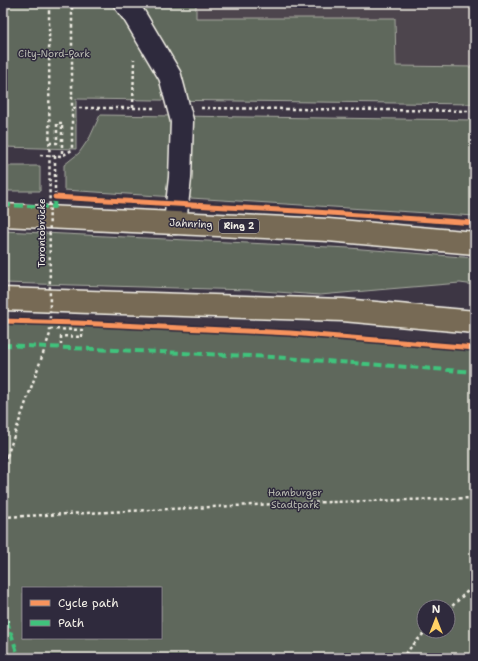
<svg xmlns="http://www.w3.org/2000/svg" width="478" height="661" font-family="'Shantell Sans',sans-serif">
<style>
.built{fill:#4e444d}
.green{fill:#5e675b;stroke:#a9aca2;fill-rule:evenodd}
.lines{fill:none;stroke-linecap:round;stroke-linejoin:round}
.minor-casing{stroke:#f4f1e8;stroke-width:25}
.major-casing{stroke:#f4f1e8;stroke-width:25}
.path{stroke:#f4f1e8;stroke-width:2.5;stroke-dasharray:3 3;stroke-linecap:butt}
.minor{stroke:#2f2a3d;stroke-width:22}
.major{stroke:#776a54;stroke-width:22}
.path-bridge{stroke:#f4f1e8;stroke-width:2.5;stroke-dasharray:3 3;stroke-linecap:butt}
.quiet{stroke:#40c37c;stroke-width:4;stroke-dasharray:8 4;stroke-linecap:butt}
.cycleway-casing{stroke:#2f2a3d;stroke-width:8}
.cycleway{stroke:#f8935d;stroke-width:5}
.labels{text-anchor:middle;stroke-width:3;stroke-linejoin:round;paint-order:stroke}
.shield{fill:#2f2a3d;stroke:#b9b5b5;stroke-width:1}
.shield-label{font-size:9px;font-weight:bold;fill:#f4f1e8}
.park-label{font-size:10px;fill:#b8bab0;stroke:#2f2a3d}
.street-label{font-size:10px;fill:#f4f1e8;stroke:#2f2a3d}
</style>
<rect width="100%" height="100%" fill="#3d3644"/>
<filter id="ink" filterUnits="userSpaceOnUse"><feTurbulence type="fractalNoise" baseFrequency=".025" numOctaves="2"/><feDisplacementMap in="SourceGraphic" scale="8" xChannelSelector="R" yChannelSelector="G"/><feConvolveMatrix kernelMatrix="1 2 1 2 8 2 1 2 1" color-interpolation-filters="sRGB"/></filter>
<g filter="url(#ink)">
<path class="built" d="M196,3H475V67L396,66L395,18H196Z"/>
<path class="green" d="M3,3H196V18H395L396,66L475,67V104L76,99V149L3,147Z
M100,115L475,120V216L64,190V165L79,153L90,137Z
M3,166H40V191H3Z
M3,231L349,248L475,258V285L460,283L388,289L320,295L248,290L3,283Z
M3,323C160,327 318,335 475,350V658H3ZM23,588H161V638H23ZM424,607H448V631H424Z"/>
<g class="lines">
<defs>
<path id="minor" d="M125,3L134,15L170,76L182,121L180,178L175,223"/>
<path id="major" d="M3,215L328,230L475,243
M3,299L90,302L343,310L475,322"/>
</defs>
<use href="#minor" class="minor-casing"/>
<use href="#major" class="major-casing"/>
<path class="path" d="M73,108H156
M133,108L134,59
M201,108L475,111
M49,143H57V123H62V156
M40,155L62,156L72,150V3
M55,195V156
M50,329L82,330V337L61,336V348
M3,463L7,456
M3,517L296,503L475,498
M448,610L475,584
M401,658L426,631"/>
<use href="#minor" class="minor"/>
<use href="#major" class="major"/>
<path class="path-bridge" d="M7,456L50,334L49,3"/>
<path class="quiet" d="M3,205L54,207L55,197
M3,345L272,357L475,372
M3,609L19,658"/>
<defs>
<path id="cycleway" d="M55,197L315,212L475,223
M3,321L78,323L290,333L475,348"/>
</defs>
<use href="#cycleway" class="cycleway-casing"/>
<use href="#cycleway" class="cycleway"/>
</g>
</g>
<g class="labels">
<rect class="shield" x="219" y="219" width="40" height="14" rx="3"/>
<g class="shield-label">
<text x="239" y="229">Ring 2</text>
</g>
<g class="park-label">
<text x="54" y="57">City-Nord-Park</text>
<text x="295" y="496">Hamburger<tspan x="295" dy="12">Stadtpark</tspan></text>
</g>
<g class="street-label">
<text transform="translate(191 223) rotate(3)" y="4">Jahnring</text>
<text transform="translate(41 233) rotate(-90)" y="4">Torontobrücke</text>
</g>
</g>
<rect width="478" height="661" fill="none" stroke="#2f2a3d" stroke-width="16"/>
<rect x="8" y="8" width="462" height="645" fill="none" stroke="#f4f1e8" stroke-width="1.5" filter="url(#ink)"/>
<rect x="22" y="587" width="140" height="52" fill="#2f2a3d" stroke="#7e7a81"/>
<rect x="30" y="600" width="20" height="6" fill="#f8935d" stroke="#7e7a81"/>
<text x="58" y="607" font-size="12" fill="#f4f1e8">Cycle path</text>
<rect x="30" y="620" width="20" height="6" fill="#40c37c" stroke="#7e7a81"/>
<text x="58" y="627" font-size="12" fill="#f4f1e8">Path</text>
<g transform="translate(436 619)"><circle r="19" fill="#2f2a3d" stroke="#7e7a81"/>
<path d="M0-3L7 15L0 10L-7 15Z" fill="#ffd166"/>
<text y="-6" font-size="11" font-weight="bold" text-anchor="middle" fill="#f4f1e8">N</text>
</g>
</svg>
